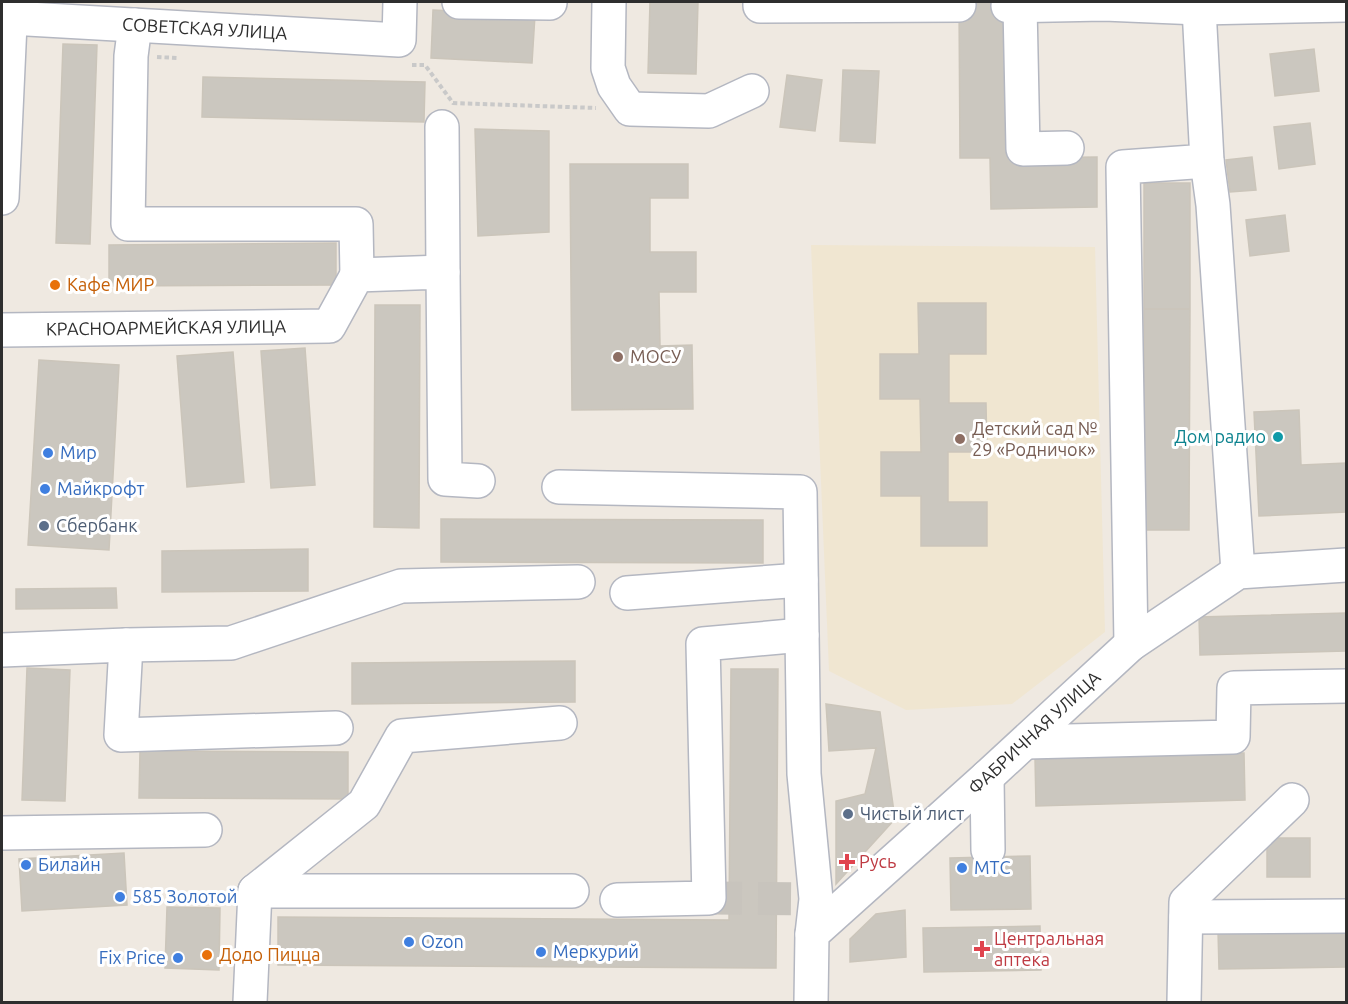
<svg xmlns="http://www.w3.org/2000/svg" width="1348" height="1004" font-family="Ubuntu,sans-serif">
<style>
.education{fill:#f0e6d1}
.building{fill:#cbc7bf;stroke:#cbc5ba;stroke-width:1.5}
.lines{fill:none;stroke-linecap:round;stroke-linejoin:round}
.minor-tunnel{stroke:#c8c4bd;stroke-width:33;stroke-dasharray:33 16;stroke-linecap:butt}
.minor-casing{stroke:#b4b7c1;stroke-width:36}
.path{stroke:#c9c9c9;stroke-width:4;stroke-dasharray:4.5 3;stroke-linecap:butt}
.minor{stroke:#fff;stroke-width:33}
.food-dot{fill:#e8710a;stroke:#fff;stroke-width:2}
.education-dot{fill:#8d6e63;stroke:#fff;stroke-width:2}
.culture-dot{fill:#0f9aa8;stroke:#fff;stroke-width:2}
.shop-dot{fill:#3f7fe0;stroke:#fff;stroke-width:2}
.service-dot{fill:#5c6f8a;stroke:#fff;stroke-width:2}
.health-dot{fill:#e0444e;stroke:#fff;stroke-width:2}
.labels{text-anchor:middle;stroke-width:6;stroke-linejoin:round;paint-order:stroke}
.street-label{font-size:18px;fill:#2e2e2e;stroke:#fff}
.food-label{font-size:18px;fill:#c56008;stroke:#fff;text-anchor:start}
.education-label{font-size:18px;fill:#785e54;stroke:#fff;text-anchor:start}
.culture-label{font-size:18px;fill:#0d838f;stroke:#fff;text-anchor:end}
.shop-label{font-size:18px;fill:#366cbe;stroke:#fff;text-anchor:start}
.service-label{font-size:18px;fill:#4e5e75;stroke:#fff;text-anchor:start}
.health-label{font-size:18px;fill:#be3a42;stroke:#fff;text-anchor:start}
</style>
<rect width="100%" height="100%" fill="#efe9e1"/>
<path class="education" d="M811,245L1095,247L1105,632L1012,704L906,710L829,671Z"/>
<path class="building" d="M650,2H698L696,74L648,73Z
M959,2H1008L1009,158L1097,157V207L991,209L990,158H960Z
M433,10L535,15L532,63L431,58Z
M63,44L97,45L90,244L56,243Z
M1314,49L1319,91L1275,96L1270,54Z
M843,70L879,71L875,143L840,141Z
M787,75L822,80L815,131L780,127Z
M203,77L425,82L424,122L202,117Z
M1310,123L1315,164L1279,169L1274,127Z
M475,129L549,131V232L478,236Z
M1252,157L1256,190L1230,192L1226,160Z
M570,164H688V198H650V252H696V292H659L660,346L692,345L693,409L572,410Z
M1144,183H1190V309H1144Z
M1285,215L1289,251L1250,256L1246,220Z
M336,243V285L109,286V245Z
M918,303H986V354H949V403H986L987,452H948V502H987V546H921V496H881V452H921L920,399H880V354H919Z
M375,305H420L419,528L374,527Z
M1144,309H1190L1189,530H1144Z
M305,348L315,485L271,488L261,351Z
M233,352L244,482L187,487L177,356Z
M39,360L119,365L109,550L28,545Z
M1299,410L1301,465L1346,463V512L1259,516L1254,412Z
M441,519L763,520V563L441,562Z
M308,549V591L162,592V551Z
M116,588L117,608L16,609V589Z
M1346,613V651L1200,655L1199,617Z
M575,661V702L352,704V663Z
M27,668L70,670L65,801L22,800Z
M731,669H778L776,968L278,965V917L729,920Z
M826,704L880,712L895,819L836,884V801L865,794L876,748L829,751Z
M140,751L348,752V799L139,798Z
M1244,753L1245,800L1036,806L1035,758Z
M1267,838H1310V877H1267Z
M124,853L127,905L22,911L19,859Z
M1030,856L1031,909L951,910L950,858Z
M167,907L220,908L219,970L165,968Z
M905,910L906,957L850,962V939L876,914Z
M1040,926L1041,970L924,972L923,928Z
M1346,928V967L1219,969L1218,931Z"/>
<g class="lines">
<path class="minor-tunnel" d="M709,898L816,899"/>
<defs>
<g id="minor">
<path d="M459,2L550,3"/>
<path d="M609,2L608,68L614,86L630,109L709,111L752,91"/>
<path d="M760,2V6L959,5"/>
<path d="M1008,6L1104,4L1199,8L1346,5"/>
<path d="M1020,6L1023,149L1067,148"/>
<path id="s1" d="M10,18L399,40L400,2"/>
<path d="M135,25L131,56L128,224H356L357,275"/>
<path d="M442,127L443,272"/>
<path d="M1207,161L1213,205L1238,572"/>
<path d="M2,198L11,2"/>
<path id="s2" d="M2,330L329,326L357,275L443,272L445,479L478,481"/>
<path d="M559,487L800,492L804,774L816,899L812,934"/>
<path d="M627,593L801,580"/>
<path d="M1131,644L1123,167L1207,161L1199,8"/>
<path d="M126,645L231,643L401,586L578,582"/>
<path d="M2,650L126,645L121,735L336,728"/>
<path d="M1026,742L1233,737L1234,688L1346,686"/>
<path d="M987,777L988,850"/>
<path d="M2,833L205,830"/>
<path d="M255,891L364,804L402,736L560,723"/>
<path d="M617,900L709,898L703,644L802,635"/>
<path d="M1186,917L1346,916"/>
<path d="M250,1002L255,891H572"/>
<path id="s3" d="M811,1002L812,934L987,777L1131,644L1238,572L1346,565"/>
<path d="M1184,1002L1186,902L1292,800"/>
</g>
</defs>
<use href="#minor" class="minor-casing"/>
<path class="path" d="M157,57L177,58
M412,65H425L453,103L596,108"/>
<use href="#minor" class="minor"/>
</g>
<g class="food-dot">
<circle cx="55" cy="285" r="6"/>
<circle cx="207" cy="955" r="6"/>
</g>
<g class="education-dot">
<circle cx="618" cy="357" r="6"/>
<circle cx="960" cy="439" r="6"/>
</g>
<circle class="culture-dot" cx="1278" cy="437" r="6"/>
<g class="shop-dot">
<circle cx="48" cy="453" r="6"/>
<circle cx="45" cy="489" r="6"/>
<circle cx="26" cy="865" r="6"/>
<circle cx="962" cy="868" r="6"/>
<circle cx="120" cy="897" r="6"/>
<circle cx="409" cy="942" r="6"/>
<circle cx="541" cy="952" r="6"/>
<circle cx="178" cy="958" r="6"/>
</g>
<g class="service-dot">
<circle cx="44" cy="526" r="6"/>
<circle cx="848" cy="814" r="6"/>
</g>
<g class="health-dot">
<path d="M844 853h6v6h6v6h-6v6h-6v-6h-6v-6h6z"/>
<path d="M979 940h6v6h6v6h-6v6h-6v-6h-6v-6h6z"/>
</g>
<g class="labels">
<g class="street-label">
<text dy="6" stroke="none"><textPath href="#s1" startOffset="195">СОВЕТСКАЯ УЛИЦА</textPath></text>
<text dy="6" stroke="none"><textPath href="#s2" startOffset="164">КРАСНОАРМЕЙСКАЯ УЛИЦА</textPath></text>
<text dy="6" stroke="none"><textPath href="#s3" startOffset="368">ФАБРИЧНАЯ УЛИЦА</textPath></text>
</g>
<g class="food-label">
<text x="67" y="291">Кафе МИР</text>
<text x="219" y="961">Додо Пицца</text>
</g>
<g class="education-label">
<text x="630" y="363">МОСУ</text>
<text x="972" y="435">Детский сад №<tspan x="972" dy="21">29 «Родничок»</tspan></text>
</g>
<g class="culture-label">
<text x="1266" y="443">Дом радио</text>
</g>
<g class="shop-label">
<text x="60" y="459">Мир</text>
<text x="57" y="495">Майкрофт</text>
<text x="38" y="871">Билайн</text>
<text x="974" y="874">МТС</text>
<text x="132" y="903">585 Золотой</text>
<text x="421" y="948">Ozon</text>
<text x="553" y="958">Меркурий</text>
<text x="166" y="964" text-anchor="end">Fix Price</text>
</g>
<g class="service-label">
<text x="56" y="532">Сбербанк</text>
<text x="860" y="820">Чистый лист</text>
</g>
<g class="health-label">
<text x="859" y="868">Русь</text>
<text x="994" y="945">Центральная<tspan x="994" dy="21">аптека</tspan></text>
</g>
</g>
<rect width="1348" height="1004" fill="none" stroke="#2e2e2e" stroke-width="6"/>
</svg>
